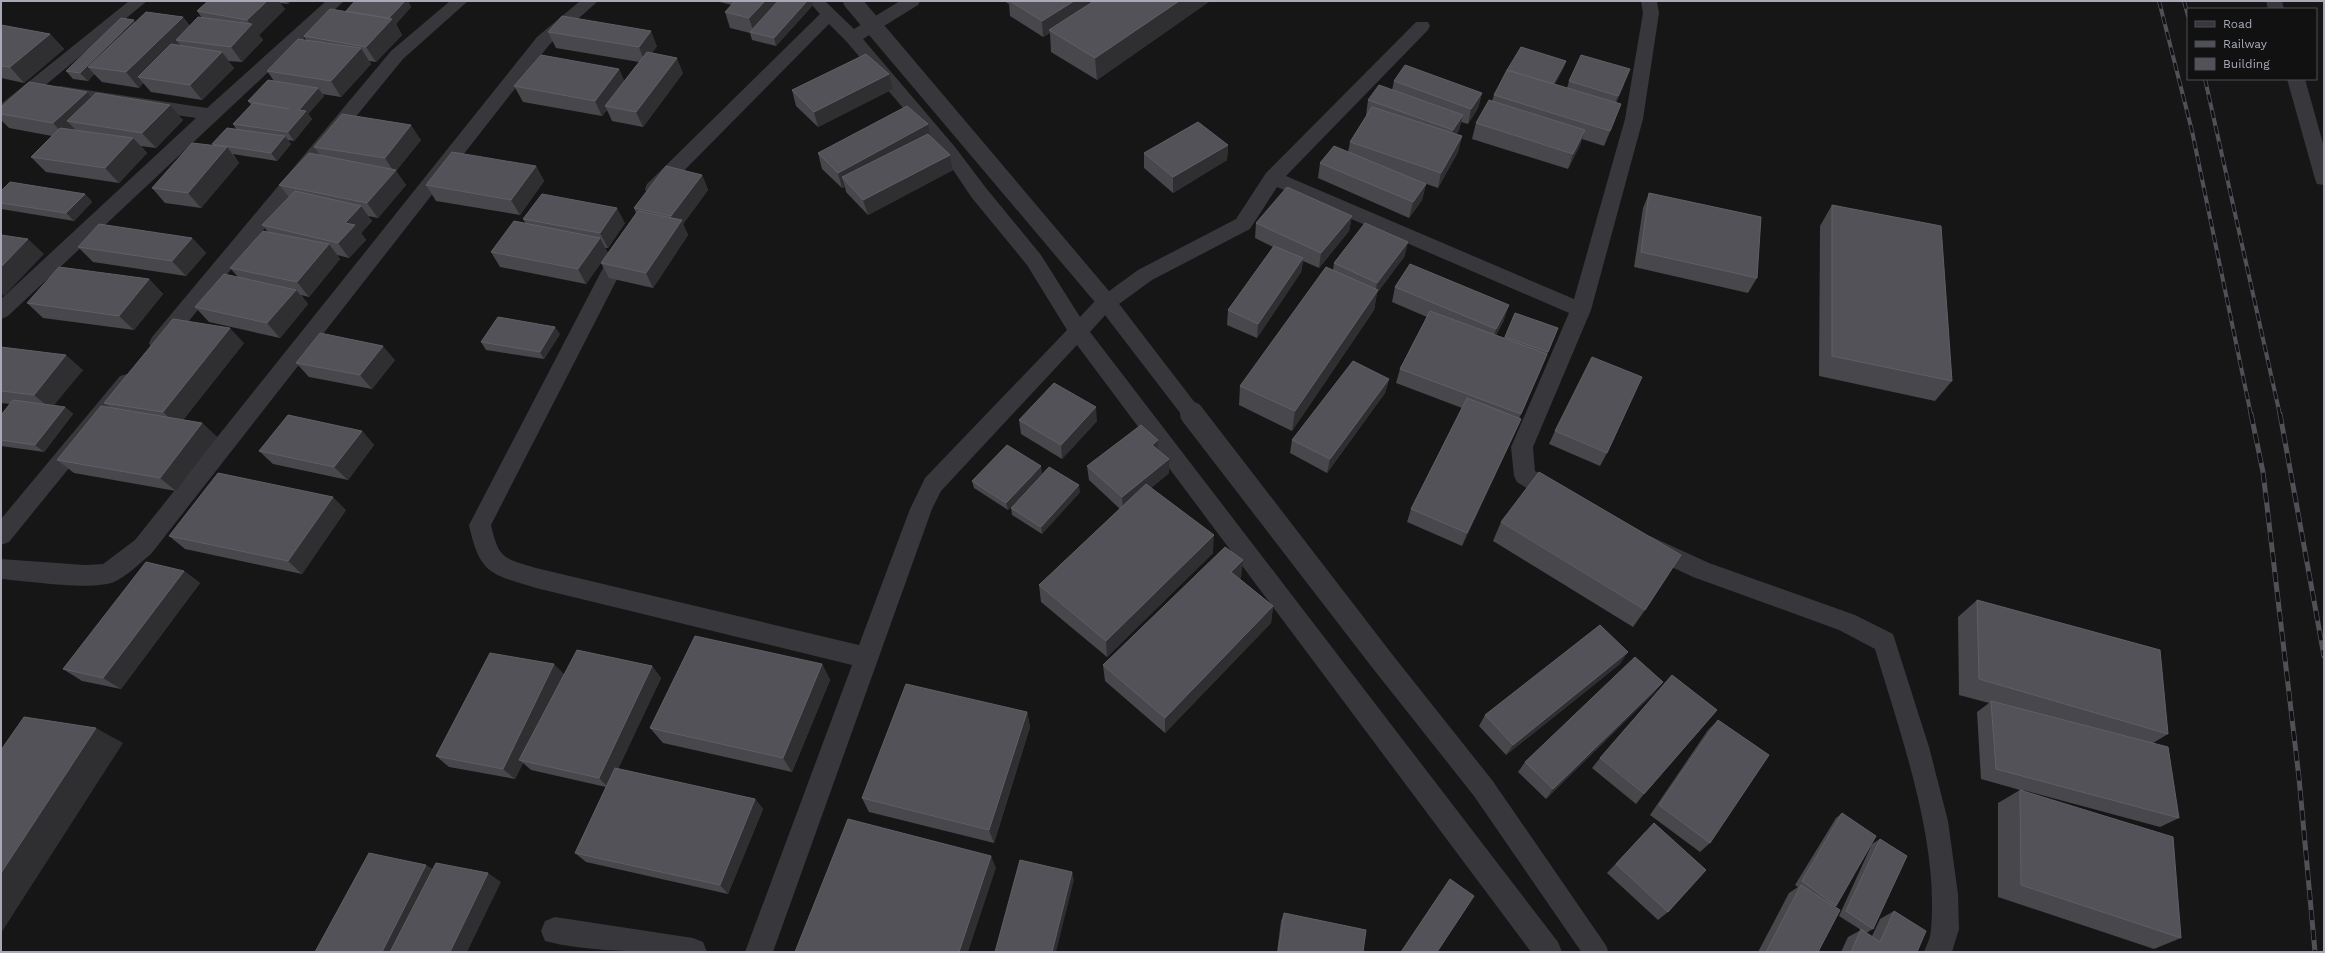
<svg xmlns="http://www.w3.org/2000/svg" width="2325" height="953" font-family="'Work Sans',sans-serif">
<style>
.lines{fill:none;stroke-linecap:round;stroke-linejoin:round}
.minor{fill:#37373c;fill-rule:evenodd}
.tertiary{fill:#37373c;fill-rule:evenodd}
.rail-far1-casing{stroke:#505157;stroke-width:4}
.rail-casing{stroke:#505157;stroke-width:5}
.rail-far1{stroke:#111112;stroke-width:2.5;stroke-dasharray:8;stroke-linecap:butt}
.rail{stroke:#111112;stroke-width:3.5;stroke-dasharray:10;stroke-linecap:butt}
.tertiary-bridge-far1{stroke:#37373c;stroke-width:18}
.tertiary-bridge{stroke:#37373c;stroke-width:24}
.wall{fill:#47474c}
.shaded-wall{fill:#2f2f32}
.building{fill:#525258;stroke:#5f6066}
</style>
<rect width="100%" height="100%" fill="#161617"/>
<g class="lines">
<path class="minor" d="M129,1H147L7,117L1,119V104Z
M326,1H344L8,316L1,319V299L196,118L60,98L54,96L51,92L54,88L60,86L207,108Z
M450,1H468L403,59L166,349L159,351L152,349L149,343L152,337L391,51Z
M580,1H598L549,45L151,554C140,563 127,576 114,582C92,591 28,581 1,579V559L85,565L103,564L135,540L537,37Z
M808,1H825L854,29L900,1H920L918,5L863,39L955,147L986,188L1041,255L1080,317L1094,302L1138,270L1236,219L1266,173L1416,22H1428L1430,26L1428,30L1286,176L1574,299L1625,119L1643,13L1641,1H1657L1659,13L1643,119L1591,310L1533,447L1535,471L1565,488L1568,495L1565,502L1557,504L1549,502L1517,482L1514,476L1511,447L1569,313L1277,187L1250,229L1152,280L1108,312L1090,332L1558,942L1562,952H1531L1077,345L941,491L932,509L773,952H745L852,665L536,588C491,574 480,575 469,525L615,245L622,243L629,245L632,250L491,525C499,560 504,558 536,568L859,645L910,509L925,478L1067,330L1027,265L972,198L943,155L846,41L829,24L661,194L654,196L647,194L645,189L647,184L820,14Z
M127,374L134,376L137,382L134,388L9,542L1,545V519L120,376Z
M1650,536L1709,563L1855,615L1893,634L1929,747L1948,821L1958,894L1959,929L1952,952H1924C1927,944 1931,937 1931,929C1939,840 1900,733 1875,649L1839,630L1693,577L1642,553L1639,546L1642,539Z
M555,917L693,938L703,942L707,952C659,952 589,953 545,941L541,931L545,921Z"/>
<path class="tertiary" d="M2266,1H2282L2284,9H2268Z
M2287,79H2305L2324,147V185L2317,184L2315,179Z"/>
<defs>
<path id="rail-far1" d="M2159,1L2192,131L2251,415
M2184,1L2188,16
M2205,79L2280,415"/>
<path id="rail" d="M2251,414L2263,472L2299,778L2315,952
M2280,414L2324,656"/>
</defs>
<use href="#rail-far1" class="rail-far1-casing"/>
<use href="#rail" class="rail-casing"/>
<use href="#rail-far1" class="rail-far1"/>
<use href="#rail" class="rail"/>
<path class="tertiary-bridge-far1" d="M852,1L1104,299L1193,415"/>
<path class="tertiary-bridge" d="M1192,414L1383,662L1483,788L1596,952"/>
</g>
<path class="wall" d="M208,1H291L288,4L280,3L285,9L259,35L263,40L242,62L228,61L234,68L202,100L151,92L143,83L139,88L102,82L94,74L88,81L73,79L66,71L136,22L183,17L190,26L202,18L197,11Z
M355,1H408L411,7L396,24L402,35L376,62L369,61L371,64L341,97L322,94L324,96L308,114L312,119L294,141L288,140L291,144L277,161L233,154L239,163L201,208L165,203L152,188L214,146L212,144L236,129L233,124L251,105L248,101L274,81L267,71L306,40L304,36L346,11Z
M716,1H812L813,5L776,46L752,40L750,33L730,28L725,12L732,5Z
M1004,1H1210L1097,80L1051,52L1050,33L1043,37L1010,16L1009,4Z
M1,25L50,34L64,49L24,83L1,78Z
M548,32L657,46L652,53L683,73L643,127L612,121L607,110L602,116L523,102L514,86L619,69L624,81L639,62L556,48Z
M1566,61L1563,69L1555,84L1567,88L1569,81L1624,85L1616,103L1615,120L1604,146L1582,139L1580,145L1568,169L1472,139L1476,123L1492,101L1494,95Z
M889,74L893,89L818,127L796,106L792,90Z
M1394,81L1482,93L1478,108L1468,124L1461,122L1459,130L1456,135L1462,136L1458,152L1438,188L1418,181L1426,184L1422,200L1409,218L1318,178L1320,163L1348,152L1350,142L1366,116V115L1368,100L1392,90Z
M91,97L183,120L156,148L141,146L147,153L119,183L46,172L31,157L52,136L9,128L1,120V107Z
M930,136L950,155L953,170L868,215L846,192L845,187L842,188L822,169L818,153Z
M421,140L396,171L406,185L378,218L368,216L372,221L361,233L366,240L349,258L337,255L340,259L309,297L301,295L308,304L280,338L209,322L195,307L238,277L230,268L268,232L262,225L289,197L279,185L320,155L314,147Z
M1228,145L1227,160L1173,193L1144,168V153Z
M536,166L544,181L520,215L436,201L426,185Z
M702,175L708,190L683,224L688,235L653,288L609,278L601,263L636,213L634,208Z
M1649,193L1757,278L1748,293L1634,267L1643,208Z
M85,194L92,202L74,221L1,209V203Z
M1832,205L1952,381L1935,401L1819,376L1820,226Z
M1352,216L1349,231L1319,268L1303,261L1301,272L1257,338L1227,325L1228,310L1273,247L1255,238L1256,223Z
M523,219L625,223L608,248H605L608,253L586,284L500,267L491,252L526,224Z
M192,238L206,253L186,276L93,262L78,247Z
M1408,242L1404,257L1377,293L1374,310L1292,431L1239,405L1240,386L1333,270L1334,263Z
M149,279L163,294L134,330L43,318L27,303Z
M1395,287L1504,320L1496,335L1504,338L1515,313L1558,328L1545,360L1519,419L1515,433L1462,546L1407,522L1411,509L1462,408L1396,383L1400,369L1427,317L1392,302Z
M560,334L544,359L486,350L481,342Z
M244,343L183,420L202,423L217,437L176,491L74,473L57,460L110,407L104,403Z
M1,347L83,370L53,405L65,407L73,414L44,452L1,446V415L10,404L1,403Z
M395,360L372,389L309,377L296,363Z
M1389,379L1385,393L1327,473L1290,453L1292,440Z
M1019,420L1097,421L1062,459L1021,434Z
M362,431L374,445L348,480L273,464L259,451Z
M1555,431L1607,453L1600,466L1549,444Z
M1158,440V450L1169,473L1151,488L1213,553L1107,657L1041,602L1039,585L1120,509L1089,480L1087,466Z
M1042,473L1008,510L974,488L972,481Z
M1080,492L1042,534L1012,515L1011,508Z
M346,510L302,574L185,549L169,536Z
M1501,522L1645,610L1633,627L1493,541Z
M184,571L200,583L121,689L82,681L63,669Z
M1241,578L1240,579L1273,606L1271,623L1165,733L1105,681L1103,665Z
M1977,600L2168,734L2153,743L2179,818L2160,827L2023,790L2181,938L2154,949L1998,897V803L2020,790L1981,779L1977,712L1989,703L1959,695L1958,617Z
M822,664L830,680L792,772L663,743L650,728Z
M1620,664L1506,755L1479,726L1485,715Z
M652,666L661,678L618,769L755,799L763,809L728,894L586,862L575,853L606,787L531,770L523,763L515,779L449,767L436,756L564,675Z
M1654,693L1546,799L1518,772L1525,762Z
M1027,712L1030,727L994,843L869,812L862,798Z
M1718,720L1710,843L1700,852L1650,815L1708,730Z
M1600,758L1644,794L1636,804L1592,768Z
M1842,813L1836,906L1834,907L1818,952H1758L1789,893L1798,887L1795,885L1836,818Z
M1645,832L1668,912L1658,920L1607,873Z
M1880,839L1873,929L1866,933L1872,936L1880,919L1894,911L1917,952H1841L1848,937L1861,930L1839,916L1872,844Z
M1284,913L1363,952H1277L1281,921Z"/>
<path class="shaded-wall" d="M267,1H279L285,9L259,35L263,40L242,62L231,47L251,25L247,20Z
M286,1H291L288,4Z
M405,1H408L411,7L396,24L402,35L376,62L366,47L385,22Z
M765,1H783L754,33L749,18Z
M807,1H812L813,5L776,46L774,38Z
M1074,1H1101L1049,30L1050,33L1043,37L1042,21Z
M1179,1H1210L1097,80L1095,58Z
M183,17L195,33L176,40L181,46L138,77L143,83L139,88L126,72Z
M134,20L140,28L88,67L94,74L88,81L80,73Z
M651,31L657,46L645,63L639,47Z
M50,34L64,49L24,83L10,67Z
M361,48L371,64L341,97L331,81Z
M222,52L234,68L202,100L190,85Z
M677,58L683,73L643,127L636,112Z
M1566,61L1563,69L1550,93L1552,85Z
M619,69L626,85L605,106L607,110L602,116L595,101Z
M1630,69L1624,85L1612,112L1618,96Z
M889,74L893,89L818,127L814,112Z
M318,88L324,96L308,114L312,119L294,141L288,132L299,110Z
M87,92L100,107L67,121L76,130L67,138L53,123Z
M1482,93L1478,108L1468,124L1471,109Z
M1621,104L1615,120L1604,146L1610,131Z
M170,105L183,120L156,148L142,133Z
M1463,115L1459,130L1449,146L1453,130Z
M928,124L931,140L842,177L845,187L842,188L838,173Z
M411,125L421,140L396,171L406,185L378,218L367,203L394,172L385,158Z
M1585,130L1580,145L1568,169L1573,154Z
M285,136L291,144L277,161L271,153Z
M1462,136L1458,152L1438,188L1441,173Z
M133,138L147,153L119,183L105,168Z
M1228,145L1227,160L1173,193V177Z
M227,147L239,163L201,208L188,193Z
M950,155L953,170L868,215L863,200Z
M536,166L544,181L520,215L511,200Z
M702,175L708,190L683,224L688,235L653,288L646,273L676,228L671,216Z
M1426,184L1422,200L1409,218L1413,202Z
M85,194L92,202L74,221L66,213Z
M361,206L372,221L361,233L366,240L349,258L338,243L345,223Z
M617,208L625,223L608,248L600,233Z
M1352,216L1349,231L1319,268L1321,253Z
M192,238L206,253L186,276L172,261Z
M600,238L608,253L586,284L578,269Z
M28,239L44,254L4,296L1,293V267Z
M1408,242L1404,257L1377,293L1374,310L1292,431L1295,411L1375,295L1377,283Z
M329,244L340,259L309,297L297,282Z
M1303,258L1301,272L1257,338L1258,324Z
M149,279L163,294L134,330L119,316Z
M296,290L308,304L280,338L267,323Z
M1509,305L1504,320L1491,343L1496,329Z
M555,327L560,334L544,359L540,352Z
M230,328L244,343L178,426L163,412Z
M383,346L395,360L372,389L360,375Z
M1547,354L1542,368L1515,428L1521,414Z
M66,355L83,370L51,409L34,395Z
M1389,379L1385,393L1327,473L1330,459Z
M65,407L73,414L44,452L35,445Z
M1096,407L1097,421L1062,459L1061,445Z
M1521,419L1515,433L1462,546L1467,533Z
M202,423L217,437L176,491L160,478Z
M362,431L374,445L348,480L334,467Z
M1158,440V454L1152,445Z
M1169,459V473L1123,511L1122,497Z
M1041,466L1042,473L1008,510L1006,503Z
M1079,485L1080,492L1042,534L1041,527Z
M333,497L346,510L302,574L288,561Z
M1214,535L1213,553L1107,657L1106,641Z
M1243,560L1241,578L1229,590L1231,572Z
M184,571L200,583L121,689L103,678Z
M1273,606L1271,623L1165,733V718Z
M1628,652L1620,664L1506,755L1513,745Z
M554,664L565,675L519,760L523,763L515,779L503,769Z
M822,664L830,680L792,772L783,758Z
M652,666L661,678L609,788L599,778Z
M1663,682L1654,693L1546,799L1553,789Z
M1027,712L1030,727L994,843L989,830Z
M96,728L123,743L1,933V873Z
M755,799L763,809L728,894L720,885Z
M991,856L996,868L968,952H959Z
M426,865L440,873L401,952H382Z
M1072,872L1074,880L1056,952H1052Z
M488,873L501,882L467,952H450Z"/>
<path class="building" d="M208,1H267L247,20L197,11Z
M355,1H405L389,18L346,11Z
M735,1H765L749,18L725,12Z
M778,1H807L774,38L750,32Z
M1010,1H1074L1042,21Z
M1094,1H1179L1095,58L1049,30Z
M330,9L392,19L366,47L304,36Z
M146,12L183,17L126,72L88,67Z
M562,16L651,31L639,47L548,32Z
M198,17L252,24L231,47L176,40Z
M121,18L134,20L80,73L66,71Z
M1,25L50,34L10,67L1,66Z
M298,39L361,48L331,81L267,71Z
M171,44L222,52L190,85L138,77Z
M1521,47L1566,61L1553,84L1507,70Z
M647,52L677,58L636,112L605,106Z
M866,54L889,74L814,112L792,90Z
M541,55L619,69L595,101L514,86Z
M1581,55L1630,69L1618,96L1569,81Z
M1405,65L1482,93L1471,109L1394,81Z
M1507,70L1621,104L1610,131L1494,95Z
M268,80L318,88L299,110L306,111L288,132L233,124L253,103L289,109L248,101Z
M29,82L87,92L53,123L1,114V107Z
M1379,85L1463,115L1453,130L1368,100Z
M96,93L170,105L142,133L67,121Z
M1489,100L1585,130L1573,154L1476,123Z
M907,106L928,124L838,173L818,153Z
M1372,107L1462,136L1441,173L1350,142Z
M342,114L411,125L385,158L314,147Z
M1198,122L1228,145L1173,177L1144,153Z
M60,128L133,138L105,168L31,157Z
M227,128L285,136L271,153L212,144Z
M928,134L950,155L863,200L842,177Z
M192,143L227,147L188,193L152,188Z
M1334,146L1426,184L1413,202L1320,163Z
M452,152L536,166L511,200L426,185Z
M309,153L396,170L367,203L279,185Z
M666,166L702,175L671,216L634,208Z
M10,182L85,194L66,213L1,203V191Z
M1287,187L1352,216L1321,253L1256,223Z
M295,191L361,206L345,223L355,225L338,243L262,225Z
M1649,193L1761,217L1757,278L1641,252Z
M542,194L617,208L600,233L523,219Z
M1832,205L1941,226L1952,381L1832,356Z
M638,211L682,220L646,273L601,263Z
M514,221L600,238L578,269L491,252Z
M1365,223L1408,242L1377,283L1334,263Z
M99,224L192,238L172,261L78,247Z
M263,231L329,244L297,282L230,268Z
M1,235L28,239L1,267Z
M1274,246L1303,258L1258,324L1228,310Z
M1410,264L1509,305L1496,329L1395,287Z
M59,267L149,279L119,316L27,303Z
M1326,267L1378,290L1295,411L1240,386Z
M224,274L296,290L267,323L195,307Z
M1430,311L1547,354L1521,414L1400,369Z
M1515,313L1558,328L1548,352L1505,337Z
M498,317L555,327L540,352L481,342Z
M173,319L230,328L163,412L104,403Z
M320,333L383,346L360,375L296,363Z
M1,347L66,355L34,395L1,391Z
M1592,357L1642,377L1607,453L1555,431Z
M1353,361L1389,379L1330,459L1292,440Z
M1054,383L1096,407L1061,445L1019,420Z
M1467,398L1521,419L1467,533L1411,509Z
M13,400L65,407L35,445L1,440V415Z
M101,406L202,423L160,478L57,460Z
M288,415L362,431L334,467L259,451Z
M1141,425L1158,440L1152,445L1169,459L1122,497L1087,466Z
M1007,445L1041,466L1006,503L972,481Z
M1049,467L1079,485L1041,527L1011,508Z
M1539,472L1681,555L1645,610L1501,522Z
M218,473L333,497L288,561L169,536Z
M1146,484L1214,535L1106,641L1039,585Z
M1225,547L1243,560L1231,572L1273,606L1165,718L1103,665Z
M146,562L184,571L103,678L63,669Z
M1977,600L2160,650L2168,734L1979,679Z
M1600,625L1628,652L1513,745L1485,715Z
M695,636L822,664L783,758L650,728Z
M577,650L652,666L599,778L519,760Z
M490,653L554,664L503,769L436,756Z
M1635,657L1663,682L1553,789L1525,762Z
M1672,675L1717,710L1644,794L1600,758Z
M906,684L1027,712L989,830L862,798Z
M1991,701L2168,747L2179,818L1996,769Z
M24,717L96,728L1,873V750Z
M1718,720L1769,755L1710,843L1659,805Z
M615,768L755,799L720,885L575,853Z
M2020,790L2173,837L2181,938L2021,885Z
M1842,813L1876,836L1836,906L1802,881Z
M848,819L991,856L959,952H795Z
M1654,823L1706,870L1668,912L1616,864Z
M1880,839L1907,856L1873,929L1846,911Z
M369,853L426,865L382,952H315Z
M1020,860L1072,872L1052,952H995Z
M436,863L488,873L450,952H390Z
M1450,879L1474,896L1437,952H1401Z
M1801,885L1840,910L1818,952H1766Z
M1894,911L1926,931L1917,952H1851L1861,929L1880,942Z
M1284,913L1366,930L1363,952H1278Z"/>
<rect width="2325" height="953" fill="none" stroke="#a8abb7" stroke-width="4"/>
<rect x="2187" y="8" width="130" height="72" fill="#111112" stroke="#4d4f54"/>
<rect x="2195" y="21" width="20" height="6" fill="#37373c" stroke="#4d4f54"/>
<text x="2223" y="28" font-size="12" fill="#a8abb7">Road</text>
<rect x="2195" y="41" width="20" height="6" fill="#505157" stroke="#4d4f54"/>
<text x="2223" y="48" font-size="12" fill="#a8abb7">Railway</text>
<rect x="2195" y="58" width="20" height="12" fill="#525258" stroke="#4d4f54"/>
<text x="2223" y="68" font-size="12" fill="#a8abb7">Building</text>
</svg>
